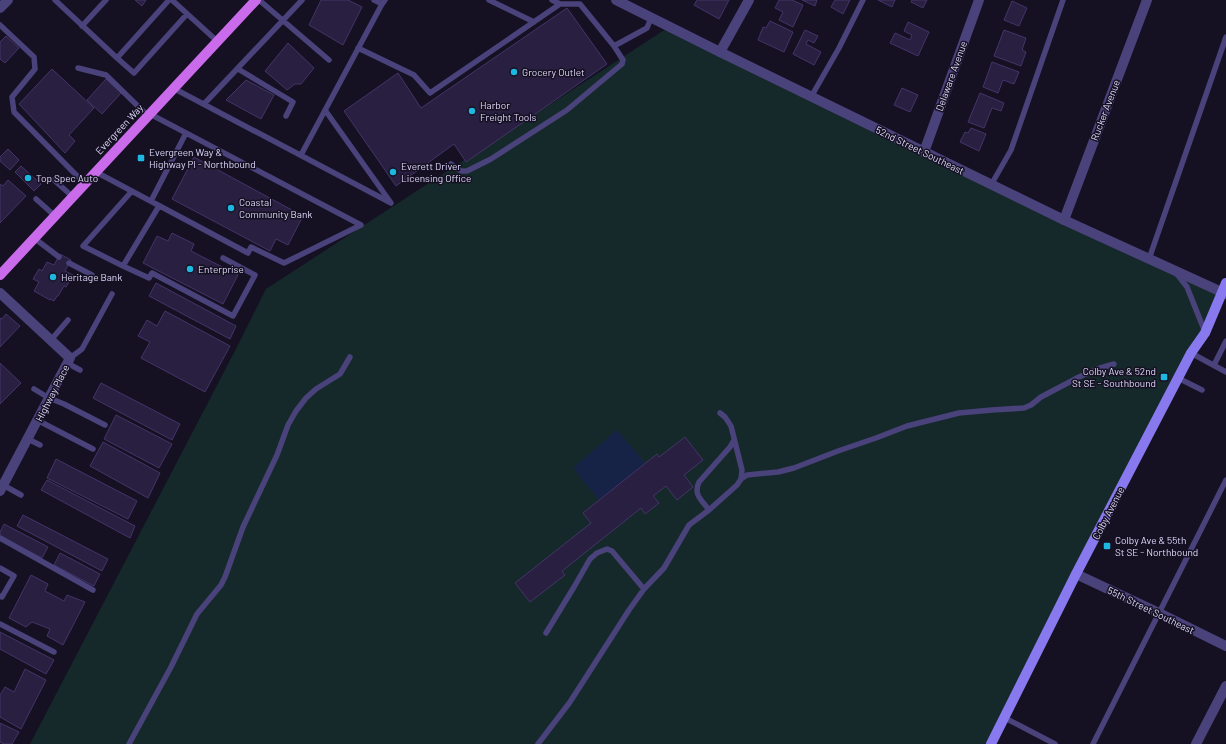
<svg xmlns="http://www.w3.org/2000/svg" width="1226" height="744" font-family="Barlow,sans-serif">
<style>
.green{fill:#15292b}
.water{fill:#162346}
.building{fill:#291f40;stroke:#443469}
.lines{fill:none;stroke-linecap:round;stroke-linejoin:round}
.service{stroke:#4a427b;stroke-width:5.5}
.minor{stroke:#4a427b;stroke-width:10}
.tertiary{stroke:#4a427b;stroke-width:10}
.secondary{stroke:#8979ee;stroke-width:10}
.primary{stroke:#ca6bec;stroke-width:10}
.poi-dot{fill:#1db7e0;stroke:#151122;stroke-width:1.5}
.labels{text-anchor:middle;stroke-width:3;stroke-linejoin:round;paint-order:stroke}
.poi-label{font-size:10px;fill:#ded7fa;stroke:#151122;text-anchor:start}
.street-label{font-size:10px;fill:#ded7fa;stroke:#151122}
</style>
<rect width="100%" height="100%" fill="#151122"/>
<path class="green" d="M669,27L1223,292L991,744H30L238,345L266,289Z"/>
<path class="water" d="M617,430L645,463L600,501L573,468Z"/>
<path class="building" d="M135,0H146L142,6Z
M321,0H348L362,7L343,45L309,25Z
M697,0H729L719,19L694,5Z
M779,0H792L803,5L793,27L779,20L783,12L775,8Z
M802,0H817L815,6Z
M835,0H850L843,14L831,7Z
M878,0H895L892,7Z
M912,0H927L923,8L911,2Z
M1012,1L1027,8L1019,26L1004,20Z
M567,8L607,64L466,162L454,144L396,186L344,111L398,73L421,108Z
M770,21L793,32L784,52L758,40L763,27L766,28Z
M908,22L929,32L918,56L890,43L895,33L910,40L912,35L904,31Z
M805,30L818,36L814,43L808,40L806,44L821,52L814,65L793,54Z
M1004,30L1026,38L1022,50L1026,52L1021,66L994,56Z
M6,36L19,48L5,63L0,59V42Z
M288,43L314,68L301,84H295L287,90L265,71Z
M992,62L1019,72L1014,84L1003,80L998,93L983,87Z
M52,69L94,108L69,135L75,141L65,153L19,104Z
M106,79L121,93L102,114L87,100Z
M246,80L274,95L261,119L226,100Z
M902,88L918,95L910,112L894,105Z
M980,93L1004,103L1001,111L992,108L984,128L968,122Z
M971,128L986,134L979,151L960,142L965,132L968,133Z
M8,149L19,160L10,170L0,161V157Z
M194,157L303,216L288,245L276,239L270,251L172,199Z
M21,166L41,184L34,191L15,172Z
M8,180L26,196L0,223V184L3,186Z
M172,233L194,244L191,251L238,275L223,304L143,263L157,236L168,241Z
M60,254L71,260L65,271L73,275L66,287L64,286L58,296H57L54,301L50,299V300L34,291L39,282L33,279L39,269L42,271L47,262L54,265Z
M156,283L236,326L230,339L149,296Z
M165,311L230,346L205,392L141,358L150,342L138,336L147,320L157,326Z
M6,314L20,326L0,347V318L2,319Z
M0,363L21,383L0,404Z
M101,383L180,424L172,440L93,398Z
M116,415L172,444L159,468L104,439Z
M685,437L703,460L684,475L693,487L677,500L666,486L653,496L659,503L645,514L641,508L562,571L565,575L530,602L515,583L591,523L583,513L657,454L659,457Z
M103,442L160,473L148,498L90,466Z
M56,459L137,501L128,519L47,478Z
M47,480L135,526L130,538L41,490Z
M23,515L108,559L102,571L17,526Z
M4,524L48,547L42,558L0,536V532Z
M60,553L100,574L94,586L54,565Z
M31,575L48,584L45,591L64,601L67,595L85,602L63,645L47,636L50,629L32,622L26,627L9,618Z
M0,632L54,660L46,674L0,649Z
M25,669L46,680L21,729L0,717V695L5,687L14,692Z
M0,723L19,732L12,744H4L0,742Z"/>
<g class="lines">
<path class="service" d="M55,0L117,58
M169,0L117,58L134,73L187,14
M172,0L217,41
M259,0L329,60
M374,0L382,4
M489,0L534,22
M552,0L560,4H580L614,46L647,28L651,18
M0,25L34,57L35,69L12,97L14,112L85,184
M82,26L106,0
M358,48L414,75L430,93L560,4
M78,68L106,75L148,116
M238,69L293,102L286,116
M173,88L391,203L325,110
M811,97L839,48L863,0
M204,104L302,0
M301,155L382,4L385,0
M451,164L461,171H467L491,159L567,110L622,64L623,60L614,46
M96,172L248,253L251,247L284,263L361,225L150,114
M54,180L73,197
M991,185L1011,150L1063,0
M132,191L83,246L123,266L159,206
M36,199L55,216
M151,201L186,133
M34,238L59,257
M1149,259L1226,37
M69,263L92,275
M123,266L149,278L152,273L233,316L255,275L223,258
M1177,274L1187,287L1205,332
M51,340L68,320
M1191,353L1226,372
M70,358L82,349L112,294
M67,363L80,370
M1214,365L1226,341
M1178,378L1202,390
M34,389L49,398L64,404L105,425
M37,420L93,449
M28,439L40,445
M741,479L747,475L778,472L794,468L838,451L876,438L907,426L959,413L992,410L1024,408L1031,405L1041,397L1079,377L1097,369L1114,364
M3,485L21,495
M709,510C702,500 693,495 699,482L730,447L734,440
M0,538L93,590
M0,568L14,576L2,597L0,596
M0,624L54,652
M546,633L574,587L590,559L597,553L607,549L612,551L644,589
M1005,718L1055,744
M129,744L171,667L197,614L221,585L225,577L243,527L277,455L288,425L296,411L306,398L316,389L340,374L350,357
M538,744L570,702L629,610L644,589L664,568L689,525L709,510L737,485L741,479L742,470L731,426L725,417L720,413
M1093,744L1226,480"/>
<path class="minor" d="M0,8L8,0
M720,52L749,0
M924,152L979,0
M1064,220L1147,0
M0,293L70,358L0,491
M1076,574L1159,613L1226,646
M1196,744L1226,686"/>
<path class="tertiary" d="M616,0L720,52L1064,220L1226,294"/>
<path class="secondary" d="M991,744L1076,574L1178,378L1191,353L1205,333L1226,283"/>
<path class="primary" d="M0,275L256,0"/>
</g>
<g class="poi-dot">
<circle cx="514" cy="72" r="4"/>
<circle cx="472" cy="111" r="4"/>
<rect x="137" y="154" width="8" height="8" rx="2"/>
<circle cx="393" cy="172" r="4"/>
<circle cx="28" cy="178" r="4"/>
<circle cx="231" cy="208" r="4"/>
<circle cx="190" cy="269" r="4"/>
<circle cx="53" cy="277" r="4"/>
<rect x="1160" y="373" width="8" height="8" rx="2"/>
<rect x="1103" y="542" width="8" height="8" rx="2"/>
</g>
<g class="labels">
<g class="poi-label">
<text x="522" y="76">Grocery Outlet</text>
<text x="480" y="109">Harbor<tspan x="480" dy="12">Freight Tools</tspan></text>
<text x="149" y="156">Evergreen Way &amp;<tspan x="149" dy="12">Highway Pl - Northbound</tspan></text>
<text x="401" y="170">Everett Driver<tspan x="401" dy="12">Licensing Office</tspan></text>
<text x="36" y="182">Top Spec Auto</text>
<text x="239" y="206">Coastal<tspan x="239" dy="12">Community Bank</tspan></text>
<text x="198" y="273">Enterprise</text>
<text x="61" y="281">Heritage Bank</text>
<text x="1156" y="375" text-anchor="end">Colby Ave &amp; 52nd<tspan x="1156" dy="12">St SE - Southbound</tspan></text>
<text x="1115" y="544">Colby Ave &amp; 55th<tspan x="1115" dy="12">St SE - Northbound</tspan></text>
</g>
<g class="street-label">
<text transform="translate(951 76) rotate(-70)" y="4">Delaware Avenue</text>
<text transform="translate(1105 110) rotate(-69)" y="4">Rucker Avenue</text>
<text transform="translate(119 129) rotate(-47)" y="4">Evergreen Way</text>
<text transform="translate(920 150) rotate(26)" y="4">52nd Street Southeast</text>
<text transform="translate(52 393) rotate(-63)" y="4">Highway Place</text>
<text transform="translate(1108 513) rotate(-63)" y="4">Colby Avenue</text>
<text transform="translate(1151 610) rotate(26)" y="4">55th Street Southeast</text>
</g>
</g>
</svg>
